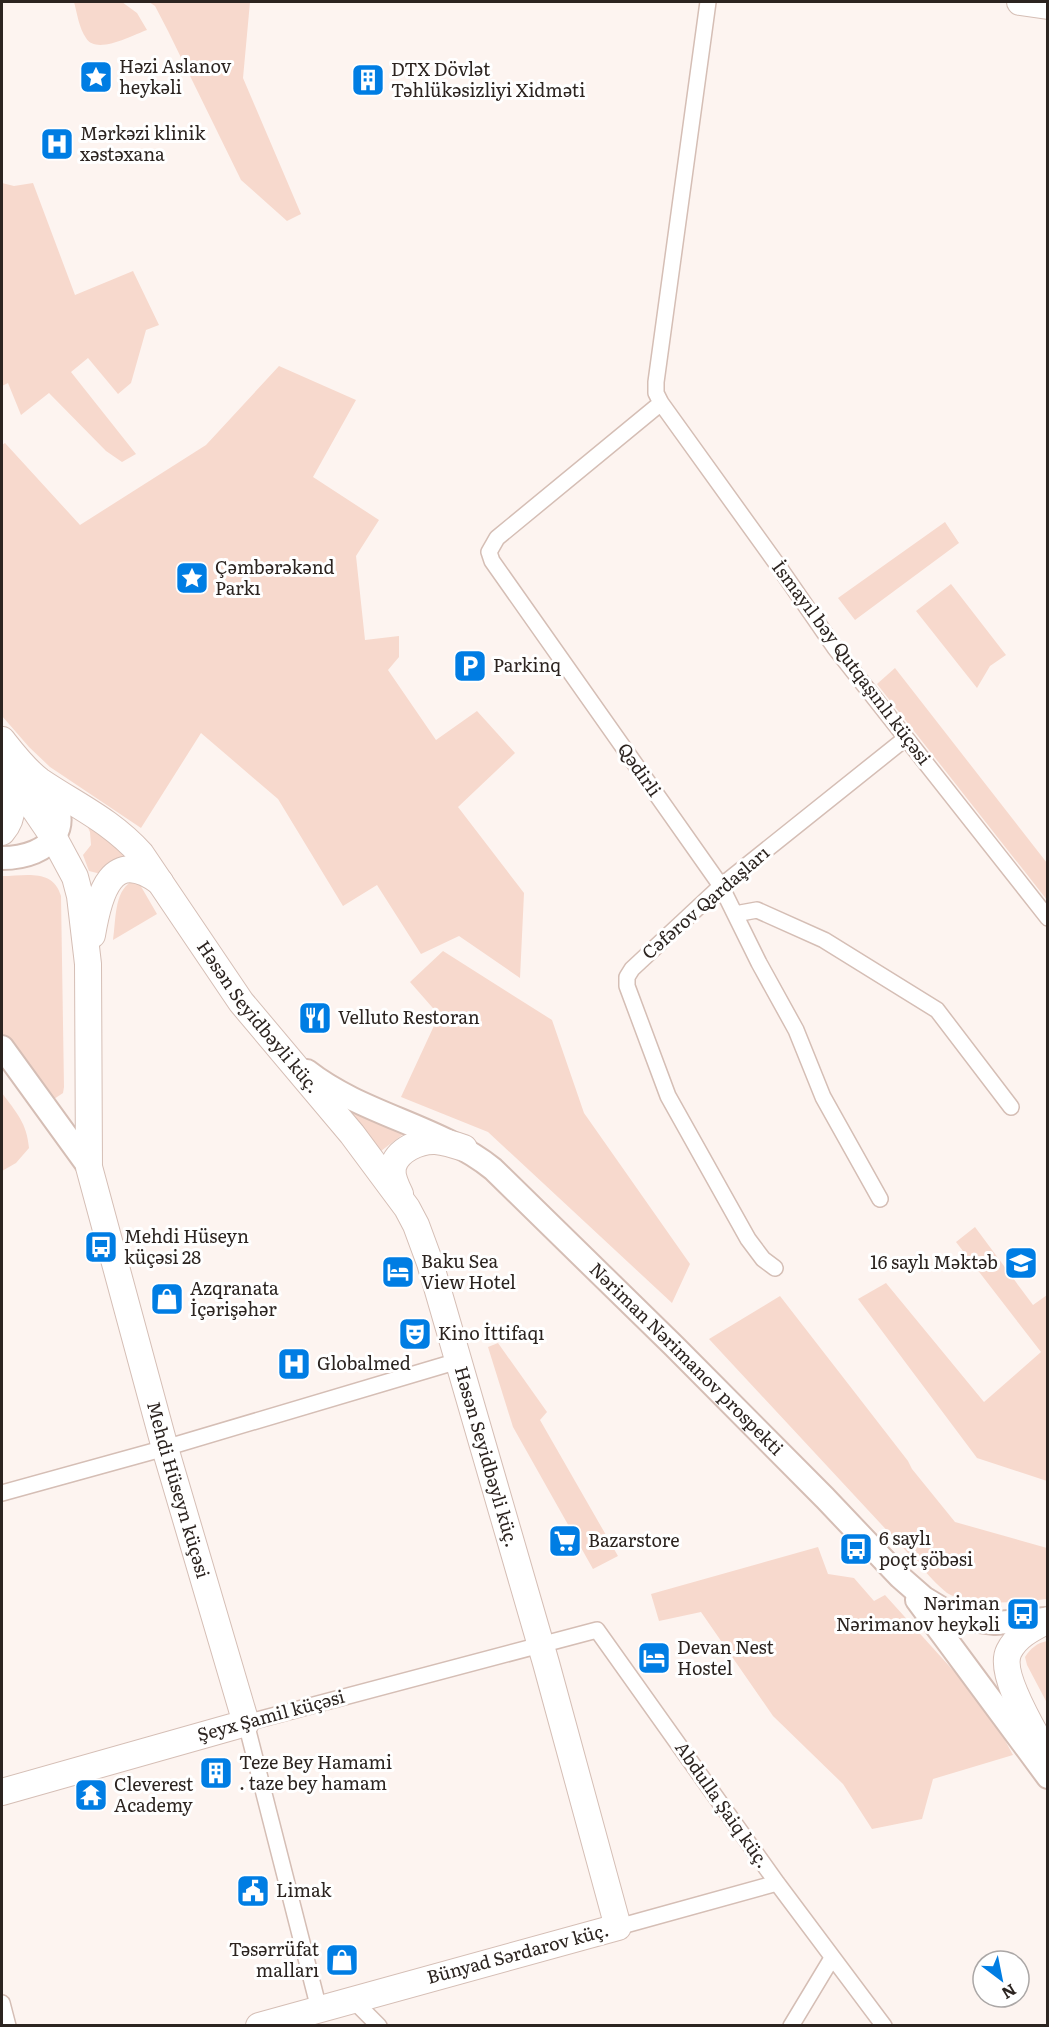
<svg xmlns="http://www.w3.org/2000/svg" width="1049" height="2027" font-family="Literata,serif">
<style>
.green{fill:#f7d9cd}
.lines{fill:none;stroke-linecap:round;stroke-linejoin:round}
.street-casing{stroke:#d5beb5;stroke-width:18}
.secondary-casing{stroke:#d5beb5;stroke-width:26}
.primary-casing{stroke:#d5beb5;stroke-width:28}
.street{stroke:#fff;stroke-width:15}
.secondary{stroke:#fff;stroke-width:22}
.primary{stroke:#fff;stroke-width:26}
.labels{text-anchor:middle;stroke-width:6;stroke-linejoin:round;paint-order:stroke}
.poi-label{font-size:18px;fill:#2c2420;stroke:#fff;text-anchor:start}
.street-label{font-size:18px;fill:#2c2420;stroke:#fff}
</style>
<rect width="100%" height="100%" fill="#fdf4f0"/>
<path class="green" d="M74,2H122L137,13L147,30C131,36 96,55 86,38C79,28 77,13 74,2Z
M149,2H250L243,78L301,214L287,221L241,180L168,31L155,6Z
M2,183L14,186L33,183L75,295L133,271L159,325L146,330L131,383L118,394L88,358L71,372L136,454L122,462L106,451L49,393L21,415L8,383L2,386Z
M279,366L356,400L313,477L379,520L356,556L365,640L399,636V657L388,670L436,740L477,711L515,753L458,807L524,893L520,978L459,936L421,954L377,885L343,906L278,799L201,733L141,828L50,767L29,747L2,716V445L5,443L80,525L206,445Z
M945,522L959,543L855,620L838,598Z
M951,584L1006,655L990,666L977,688L916,611Z
M895,668L1047,863V900L877,684Z
M83,817L136,859L101,874L89,871L83,855L91,845L90,832Z
M2,876C25,876 53,868 61,896L64,1087L63,1093L54,1099L48,1097L44,1094L2,1032Z
M131,882L139,883L157,914L113,940C116,921 114,892 131,882Z
M443,951L552,1020L584,1113L690,1264L672,1303L488,1132L401,1097L439,1015L410,982Z
M2,1093C16,1112 27,1123 29,1148L16,1163L2,1171Z
M342,1104L406,1132L381,1151Z
M975,1227L1033,1305L1047,1295V1481L977,1458L858,1299L886,1283L984,1402L1041,1352L956,1242Z
M780,1296L908,1461L912,1469L955,1522L1047,1548V1599C1022,1602 970,1607 947,1593C942,1589 937,1584 933,1580L709,1339Z
M498,1343L547,1412L540,1420L618,1556L593,1569L513,1427L488,1347Z
M818,1547L828,1574L854,1578L874,1601L885,1595L988,1709L1013,1755L933,1779L922,1819L872,1829L843,1784L773,1716L701,1612L659,1621L651,1594Z
M1047,1641H1048L1047,1703L1027,1665L1025,1657C1031,1648 1037,1643 1047,1641Z"/>
<g class="lines">
<defs>
<path id="street" d="M708,2L656,382V393L661,403L779,567L835,648L1048,918
M661,403L497,538L489,552L492,561L721,886L759,963L796,1030L823,1097L880,1199
M735,914L757,910L824,940L937,1010L1011,1107
M775,1268L763,1259L748,1239L668,1096L627,986V977L632,969L721,886L906,738
M2,1493L165,1448L458,1361
M618,1927L777,1883
M353,2000L379,2026
M2,2003L8,2026
M319,2009L246,1723L597,1630L777,1883L884,2026
M791,2026L832,1958"/>
<g id="secondary">
<path d="M2,858C51,858 81,824 41,783"/>
<path d="M2,1047L89,1167"/>
<path id="s1" d="M307,1071C363,1115 438,1125 493,1169L674,1346L825,1498L900,1577L924,1598L957,1618L995,1623L1046,1619"/>
<path d="M917,1600L1048,1777"/>
</g>
<g id="primary">
<path d="M1020,2L1048,6"/>
<path id="s2" d="M2,740C13,754 25,770 40,781C77,806 110,820 141,854L241,1002L352,1134L407,1208L416,1225L430,1263L546,1663L618,1927L259,2026"/>
<path id="s3" d="M2,770L35,810L54,838L75,877L80,896L88,964L89,1167L165,1448L246,1723L2,1792"/>
<path d="M2,832C17,815 12,795 3,776"/>
<path d="M92,935C99,894 111,846 160,882"/>
<path d="M400,1194C396,1186 391,1176 393,1167C397,1150 420,1140 436,1141C445,1142 455,1145 464,1148"/>
<path d="M1048,1620C1033,1628 1017,1635 1009,1651C997,1674 1036,1734 1048,1757"/>
</g>
</defs>
<use href="#street" class="street-casing"/>
<use href="#secondary" class="secondary-casing"/>
<use href="#primary" class="primary-casing"/>
<use href="#street" class="street"/>
<use href="#secondary" class="secondary"/>
<use href="#primary" class="primary"/>
</g>
<defs>
<symbol id="sight-square" viewBox="-11 -11 22 22"><rect x="-9" y="-9" width="18" height="18" rx="4" fill="#007de3" stroke="#fff"/><path d="M0-6L1.8-2.2L6-1.7L2.9 1.2L3.7 5.4L0 3.3L-3.7 5.4L-2.9 1.2L-6-1.7L-1.8-2.2Z" fill="#fff"/></symbol>
<symbol id="building-square" viewBox="-11 -11 22 22"><rect x="-9" y="-9" width="18" height="18" rx="4" fill="#007de3" stroke="#fff"/><path d="M-4-6H4V6H1V3H-1V6H-4ZM-2.5-4.3h1.7v1.8h-1.7ZM.8-4.3h1.7v1.8H.8ZM-2.5-1h1.7V.8h-1.7ZM.8-1h1.7V.8H.8Z" fill="#fff"/></symbol>
<symbol id="hospital-square" viewBox="-11 -11 22 22"><rect x="-9" y="-9" width="18" height="18" rx="4" fill="#007de3" stroke="#fff"/><path d="M-5-5h3v3.5h4V-5h3V5h-3V1.5h-4V5h-3Z" fill="#fff"/></symbol>
<symbol id="parking-square" viewBox="-11 -11 22 22"><rect x="-9" y="-9" width="18" height="18" rx="4" fill="#007de3" stroke="#fff"/><path d="M-3.5-5.5H1a3.5 3.5 0 0 1 0 7H-1V5.5H-3.5ZM-1-3.4V-.6H.8a1.4 1.4 0 0 0 0-2.8Z" fill="#fff"/></symbol>
<symbol id="restaurant-square" viewBox="-11 -11 22 22"><rect x="-9" y="-9" width="18" height="18" rx="4" fill="#007de3" stroke="#fff"/><path d="M-5-6h1v4h1v-4h1v4h1v-4h1v5L-1.5 .5V6h-2V.5L-5-1ZM5-6V6H3V1.5H1.5Q1.5-4 5-6Z" fill="#fff"/></symbol>
<symbol id="bus-square" viewBox="-11 -11 22 22"><rect x="-9" y="-9" width="18" height="18" rx="4" fill="#007de3" stroke="#fff"/><path d="M-5-6H5V4H4V6H2V4H-2V6H-4V4H-5ZM-3.5-4V0h7V-4ZM-3.5 1.2v1.5H-2V1.2ZM2 1.2v1.5H3.5V1.2Z" fill="#fff"/></symbol>
<symbol id="school-square" viewBox="-11 -11 22 22"><rect x="-9" y="-9" width="18" height="18" rx="4" fill="#007de3" stroke="#fff"/><path d="M0-5L7-2L0 1L-7-2ZM-4 1L0 2.5L4 1V4Q0 6-4 4Z" fill="#fff"/></symbol>
<symbol id="hotel-square" viewBox="-11 -11 22 22"><rect x="-9" y="-9" width="18" height="18" rx="4" fill="#007de3" stroke="#fff"/><path d="M-6-4.5h1.5V1H6V5H4.5V3h-9V5H-6ZM-4 0a1.8 1.8 0 1 1 3.6 0ZM.5 0V-2.5h3Q6-2.5 6 0Z" fill="#fff"/></symbol>
<symbol id="shop-square" viewBox="-11 -11 22 22"><rect x="-9" y="-9" width="18" height="18" rx="4" fill="#007de3" stroke="#fff"/><path d="M-5-2.5h2.3a2.7 3.5 0 0 1 5.4 0H5L5.5 6h-11ZM-1.5-2.5h3a1.5 2.3 0 0 0-3 0Z" fill="#fff"/></symbol>
<symbol id="theatre-square" viewBox="-11 -11 22 22"><rect x="-9" y="-9" width="18" height="18" rx="4" fill="#007de3" stroke="#fff"/><path d="M-5-5.5Q0-4 5-5.5V0Q5 5 0 6Q-5 5-5 0ZM-3.3-2.5H-1v1.5H-3.3ZM1-2.5H3.3v1.5H1ZM-2.8 1Q0 5.5 2.8 1Z" fill="#fff"/></symbol>
<symbol id="supermarket-square" viewBox="-11 -11 22 22"><rect x="-9" y="-9" width="18" height="18" rx="4" fill="#007de3" stroke="#fff"/><path d="M-6-5.5h2.5l.6 2H6L4.5 2H-2.5L-4.4-4H-6ZM-1.5 3.2a1.3 1.3 0 1 0 .1 0ZM3 3.2a1.3 1.3 0 1 0 .1 0Z" fill="#fff"/></symbol>
<symbol id="temple-square" viewBox="-11 -11 22 22"><rect x="-9" y="-9" width="18" height="18" rx="4" fill="#007de3" stroke="#fff"/><path d="M0-6L5-2H3V0L6.5 2.5H4V6H1.5V3h-3V6H-4V2.5H-6.5L-3 0V-2H-5Z" fill="#fff"/></symbol>
<symbol id="civic-square" viewBox="-11 -11 22 22"><rect x="-9" y="-9" width="18" height="18" rx="4" fill="#007de3" stroke="#fff"/><path d="M-.6-6.5H3V-4.5H.6V-3L4-1V1h2V6H-6V1h2V-1L-.6-3ZM-1.2 2.5V6h2.4V2.5Z" fill="#fff"/></symbol>
</defs>
<g fill-rule="evenodd">
<use href="#sight-square" x="77" y="58" width="38" height="38"/>
<use href="#building-square" x="349" y="61" width="38" height="38"/>
<use href="#hospital-square" x="38" y="125" width="38" height="38"/>
<use href="#sight-square" x="173" y="559" width="38" height="38"/>
<use href="#parking-square" x="451" y="647" width="38" height="38"/>
<use href="#restaurant-square" x="296" y="999" width="38" height="38"/>
<use href="#bus-square" x="82" y="1228" width="38" height="38"/>
<use href="#school-square" x="1002" y="1244" width="38" height="38"/>
<use href="#hotel-square" x="379" y="1253" width="38" height="38"/>
<use href="#shop-square" x="148" y="1280" width="38" height="38"/>
<use href="#theatre-square" x="396" y="1315" width="38" height="38"/>
<use href="#hospital-square" x="275" y="1345" width="38" height="38"/>
<use href="#supermarket-square" x="546" y="1522" width="38" height="38"/>
<use href="#bus-square" x="837" y="1530" width="38" height="38"/>
<use href="#bus-square" x="1004" y="1595" width="38" height="38"/>
<use href="#hotel-square" x="635" y="1639" width="38" height="38"/>
<use href="#building-square" x="197" y="1754" width="38" height="38"/>
<use href="#temple-square" x="72" y="1776" width="38" height="38"/>
<use href="#civic-square" x="234" y="1872" width="38" height="38"/>
<use href="#shop-square" x="323" y="1941" width="38" height="38"/>
</g>
<g class="labels">
<g class="poi-label">
<text x="119" y="73">Həzi Aslanov<tspan x="119" dy="21">heykəli</tspan></text>
<text x="391" y="76">DTX Dövlət<tspan x="391" dy="21">Təhlükəsizliyi Xidməti</tspan></text>
<text x="80" y="140">Mərkəzi klinik<tspan x="80" dy="21">xəstəxana</tspan></text>
<text x="215" y="574">Çəmbərəkənd<tspan x="215" dy="21">Parkı</tspan></text>
<text x="493" y="672">Parkinq</text>
<text x="338" y="1024">Velluto Restoran</text>
<text x="124" y="1243">Mehdi Hüseyn<tspan x="124" dy="21">küçəsi 28</tspan></text>
<text x="421" y="1268">Baku Sea<tspan x="421" dy="21">View Hotel</tspan></text>
<text x="998" y="1269" text-anchor="end">16 saylı Məktəb</text>
<text x="190" y="1295">Azqranata<tspan x="190" dy="21">İçərişəhər</tspan></text>
<text x="438" y="1340">Kino İttifaqı</text>
<text x="317" y="1370">Globalmed</text>
<text x="879" y="1545">6 saylı<tspan x="879" dy="21">poçt şöbəsi</tspan></text>
<text x="588" y="1547">Bazarstore</text>
<text x="1000" y="1610" text-anchor="end">Nəriman<tspan x="1000" dy="21">Nərimanov heykəli</tspan></text>
<text x="677" y="1654">Devan Nest<tspan x="677" dy="21">Hostel</tspan></text>
<text x="239" y="1769">Teze Bey Hamami<tspan x="239" dy="21">. taze bey hamam</tspan></text>
<text x="114" y="1791">Cleverest<tspan x="114" dy="21">Academy</tspan></text>
<text x="276" y="1897">Limak</text>
<text x="319" y="1956" text-anchor="end">Təsərrüfat<tspan x="319" dy="21">malları</tspan></text>
</g>
<g class="street-label">
<text transform="translate(851 663) rotate(53)" y="6">İsmayıl bəy Qutqaşınlı küçəsi</text>
<text transform="translate(639 770) rotate(55)" y="6">Qədirli</text>
<text transform="translate(706 903) rotate(-41)" y="6">Cəfərov Qardaşları</text>
<text dy="6" stroke="none"><textPath href="#s2" startOffset="382">Həsən Seyidbəyli küç.</textPath></text>
<text dy="6" stroke="none"><textPath href="#s1" startOffset="482">Nəriman Nərimanov prospekti</textPath></text>
<text dy="6" stroke="none"><textPath href="#s2" startOffset="886">Həsən Seyidbəyli küç.</textPath></text>
<text dy="6" stroke="none"><textPath href="#s3" startOffset="756">Mehdi Hüseyn küçəsi</textPath></text>
<text transform="translate(271 1716) rotate(-15)" y="6">Şeyx Şamil küçəsi</text>
<text transform="translate(722 1805) rotate(55)" y="6">Abdulla Şaiq küç.</text>
<text transform="translate(518 1954) rotate(-15)" y="6">Bünyad Sərdarov küç.</text>
</g>
</g>
<rect width="1049" height="2027" fill="none" stroke="#2c2420" stroke-width="6"/>
<g transform="translate(1001 1979) rotate(148)"><circle r="28" fill="#ffffff" stroke="#aba7a6" stroke-width="1.5"/>
<path d="M0-4.5L10 22L0 15L-10 22Z" fill="#007de3"/>
<text y="-9" font-size="16" font-weight="bold" text-anchor="middle" fill="#2c2420">N</text>
</g>
</svg>
